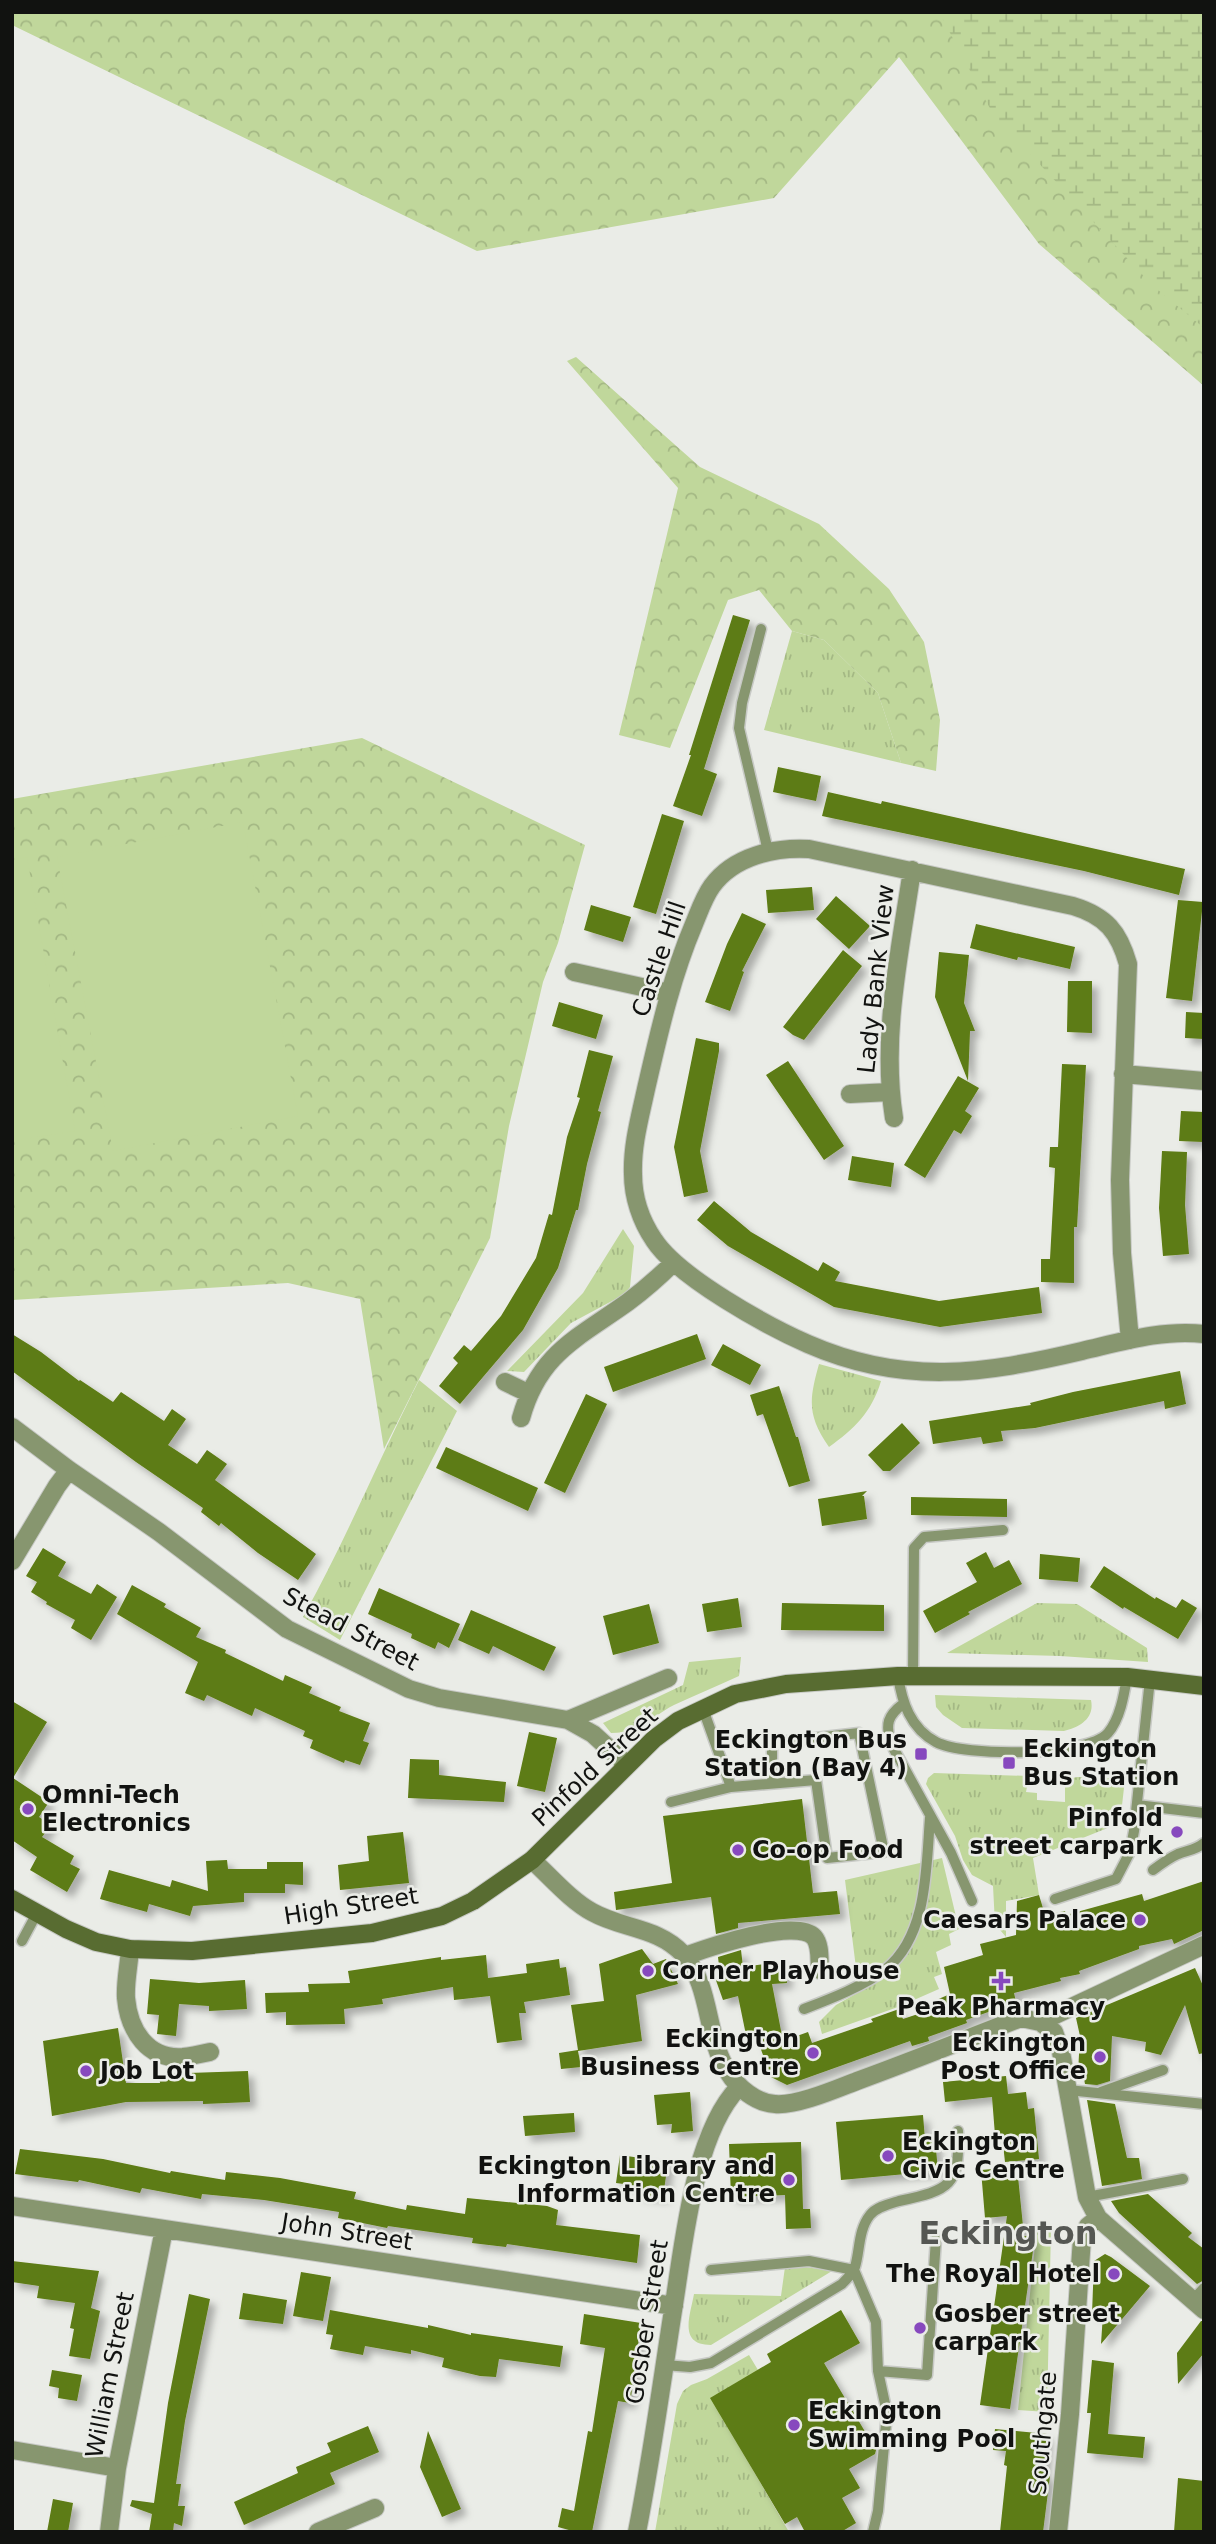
<svg xmlns="http://www.w3.org/2000/svg" width="1216" height="2544" font-family="'DejaVu Sans',sans-serif">
<style>
.grass{fill:url(#grass-tufts)}
.forest{fill:url(#forest-crowns)}
.wetland{fill:url(#wetland-marsh)}
.pitch{fill:#c0d79b}
.building{fill:#5d7b13;filter:url(#shadow)}
.lines{fill:none;stroke-linecap:round;stroke-linejoin:round}
.lane-casing{stroke:#c7c9c5;stroke-width:13}
.street-casing{stroke:#c7c9c5;stroke-width:20}
.secondary-casing{stroke:#c7c9c5;stroke-width:20}
.lane{stroke:#87966f;stroke-width:10}
.street{stroke:#87966f;stroke-width:18}
.secondary{stroke:#586c31;stroke-width:18}
.poi-dot{fill:#8749be;stroke:#eaece7;stroke-width:2.5}
.labels{text-anchor:middle;stroke-width:5;stroke-linejoin:round;paint-order:stroke}
.street-label{font-size:24px;fill:#111210;stroke:#eaece7}
.poi-label{font-size:24px;font-weight:bold;fill:#111210;stroke:#eaece7;text-anchor:start}
.district-label{font-size:32px;font-weight:bold;fill:#555753;stroke:#eaece7}
</style>
<defs>
<pattern id="grass-tufts" width="24" height="20" patternUnits="userSpaceOnUse" patternTransform="scale(1.75)"><rect width="24" height="20" fill="#c0d79b"/><path d="M3 7l-1-3M5 7V3M7 7l1-3M15 17l-1-3M17 17v-4M19 17l1-3" fill="none" stroke="#a4b884"/></pattern>
<pattern id="forest-crowns" width="20" height="18" patternUnits="userSpaceOnUse" patternTransform="scale(1.75)"><rect width="20" height="18" fill="#c0d79b"/><path d="M2 6a3 3 0 1 1 6 0M12 15a3 3 0 1 1 6 0" fill="none" stroke="#a4b884"/></pattern>
<pattern id="wetland-marsh" width="20" height="14" patternUnits="userSpaceOnUse" patternTransform="scale(1.75)"><rect width="20" height="14" fill="#c0d79b"/><path d="M1 5h8M5 5V1M11 12h8M15 12V8" fill="none" stroke="#a4b884"/></pattern>
<filter id="shadow"><feDropShadow dx="6" dy="6" stdDeviation="3.5" flood-color="#0004"/></filter>
</defs>
<rect width="100%" height="100%" fill="#eaece7"/>
<path class="grass" d="M792,631L824,640L878,693L901,763L764,730Z
M623,1229L634,1246L630,1287L625,1294L571,1323L524,1372L507,1371L583,1293Z
M819,1364L881,1381C872,1412 854,1429 829,1447C807,1415 809,1400 819,1364Z
M419,1380L457,1411L340,1640L303,1617C346,1540 379,1459 419,1380Z
M1037,1603L1077,1604L1147,1648L1148,1662L1060,1656L947,1653Z
M741,1657L739,1676C718,1686 695,1695 674,1705C647,1719 645,1733 611,1733L603,1723L683,1685L689,1662Z
M935,1695L1091,1700C1095,1719 1079,1727 1064,1731L962,1728L943,1715L936,1707Z
M934,1773L1029,1776L1026,1792L1037,1793V1800L1065,1802V1780L1077,1777L1125,1779L1120,1823L1033,1858L1039,1895L1006,1901V1937L995,1924L993,1886L972,1875L963,1860L955,1836L926,1784L928,1778Z
M942,1858L959,1929L949,1934L951,1945L936,1952L942,1974L934,1977L939,1989L898,2007L822,2034L819,2022L836,2005L859,1992L845,1880Z
M1037,2226L1051,2228L1047,2412L1018,2410Z
M785,2267H806L832,2271L711,2345C678,2345 690,2316 694,2294L781,2296Z
M749,2355L758,2370L711,2398L789,2532H655L677,2404L683,2391L691,2385L707,2379Z"/>
<path class="forest" d="M12,12H1204V386L1039,244L899,57L774,198L477,251L12,25Z
M576,357L700,467L819,524L889,589L924,642L940,720L936,771L901,763L878,693L824,640L792,631L759,590L728,600L670,748L619,735L678,488L567,361Z
M362,738L585,845L558,943L543,982L509,1126L490,1238L384,1449L360,1299L288,1283L12,1300V799Z"/>
<path class="wetland" d="M939,12H1204V328L1152,285L993,114Z"/>
<path class="pitch" d="M243,822L298,1116L113,1151L57,857Z
M27,857L75,1131L12,1141V860Z"/>
<path class="building" d="M733,615L750,620L704,769L717,774L702,816L673,806L691,755H689Z
M778,767L821,776L816,801L773,792Z
M828,792L881,804L882,801L1185,869L1179,895L1084,871L822,816Z
M662,814L684,821L656,914L633,907Z
M812,887L814,910L768,913L766,890Z
M836,896L870,926L849,949L816,919Z
M1178,900L1203,902L1192,1001L1166,998Z
M591,905L631,917L623,942L584,930Z
M742,913L766,924L742,971L744,972L730,1011L705,1002L727,944Z
M976,924L1075,947L1070,969L1018,957L1017,960L970,948Z
M843,950L862,966L804,1040L793,1035L783,1027Z
M939,952L969,955L964,1003L975,1031H970L968,1081L935,997Z
M1068,981H1092V1033L1067,1032Z
M559,1002L603,1015L596,1039L552,1026Z
M1186,1012L1204,1013V1039L1185,1038Z
M696,1038L719,1043V1051L700,1151L708,1192L684,1197L674,1147Z
M589,1050L613,1056L598,1111L601,1112L587,1164L578,1210H576L558,1268L523,1330L460,1404L439,1386L458,1363L453,1358L464,1345L471,1351L501,1316L536,1258L549,1214L552,1215L567,1137L580,1098L577,1097Z
M788,1061L844,1146L824,1160L766,1075Z
M1062,1064L1086,1065L1077,1227H1074V1283L1041,1282V1259H1050L1055,1168L1049,1167L1050,1147H1058Z
M958,1076L979,1088L965,1111L972,1116L961,1134L954,1130L925,1178L904,1165Z
M1181,1111L1204,1112V1142L1179,1141Z
M1162,1151L1187,1152L1185,1205L1189,1254L1163,1256L1159,1208Z
M852,1156L894,1163L891,1187L848,1180Z
M714,1201L751,1232L818,1271L823,1262L840,1272L835,1281L939,1301L1039,1287L1042,1313L940,1327L834,1307L728,1246L697,1220Z
M12,1334L41,1352L79,1381L80,1380L113,1402L121,1392L164,1421L172,1409L186,1419L168,1445L197,1464L207,1450L227,1464L215,1480L316,1554L298,1580L258,1553L221,1523L219,1526L201,1512L203,1508L136,1462L12,1371Z
M697,1334L706,1359L613,1392L604,1367Z
M723,1344L761,1365L750,1385L711,1365Z
M1180,1371L1186,1404L1165,1409L1164,1401L1035,1428L1001,1431L1003,1441L983,1444L981,1437L933,1444L929,1421L1031,1405L1030,1403L1073,1392Z
M779,1386L796,1437H798L810,1481L789,1487L763,1414L757,1416L750,1395Z
M586,1394L607,1404L565,1493L544,1483Z
M902,1423L920,1443L890,1471H883L868,1455Z
M446,1447L538,1488L528,1511L436,1468Z
M867,1491L862,1496H864L867,1519L822,1526L818,1499Z
M911,1497L1007,1499V1517L911,1515Z
M43,1548L66,1562L58,1576L91,1594L97,1584L117,1597L91,1640L71,1628L75,1620L46,1604L47,1602L31,1592L37,1582L26,1576Z
M986,1552L994,1568L1009,1560L1022,1584L968,1612L970,1614L935,1633L923,1611L977,1582L966,1563Z
M1040,1554L1080,1558L1078,1582L1039,1579Z
M1104,1566L1155,1599L1156,1597L1176,1608L1182,1599L1197,1608L1178,1639L1124,1607L1123,1609L1090,1587Z
M132,1585L166,1604L164,1607L201,1628L196,1637L226,1650L225,1653L283,1681L285,1675L312,1687L309,1693L341,1707L339,1711L370,1723L363,1741L369,1743L360,1765L345,1760L344,1763L310,1748L313,1740L303,1736L305,1731L255,1708L252,1716L207,1695L204,1701L185,1693L198,1662L117,1614Z
M379,1588L460,1624L449,1648L438,1642L435,1649L411,1638L412,1634L368,1614Z
M738,1598L742,1627L707,1632L702,1604Z
M782,1603L884,1605V1631L781,1630Z
M649,1604L659,1643L613,1655L603,1616Z
M471,1610L556,1647L544,1671L493,1646L489,1654L458,1640Z
M12,1701L47,1722L13,1778L49,1802L39,1817L51,1825L42,1837L74,1856L70,1864L80,1869L67,1892L30,1870L37,1857L12,1840Z
M529,1732L557,1738L545,1792L517,1786Z
M410,1759L439,1760V1775L506,1782L504,1802L408,1798Z
M802,1799L813,1893L837,1891L840,1914L738,1923V1928L716,1934L711,1897L616,1910L614,1892L672,1883L663,1816Z
M403,1832L409,1883L340,1890L338,1865L369,1861L367,1836Z
M227,1860L228,1869H267V1862H303V1885L285,1884V1893H244V1902L193,1906L190,1916L149,1904L147,1912L100,1899L109,1870L170,1887L172,1880L208,1891L206,1861Z
M1204,1881V1930L1174,1944L1172,1939L1139,1946V1949L1079,1971L1080,1974L1060,1978L1061,1981L1014,1993L1016,2002L966,2020L967,2023L928,2037L929,2041L912,2046L910,2041L787,2085L771,2077L755,2033L746,2035L738,1996L723,2000L712,1969L719,1966L718,1957L741,1950L743,1967L785,1961L787,1983L772,1984L783,2041L808,2032L812,2043L873,2022L871,2019L899,2009L903,2019L936,2008L934,2001L950,1994L944,1967L983,1955L980,1944L1016,1935L1017,1901L1039,1895L1045,1915L1065,1911L1066,1915L1142,1894L1144,1901Z
M642,1949L653,1964L666,1959L678,1984L636,1995L642,2041L578,2051L581,2067L561,2069L559,2053L578,2050L571,2005L604,2001L599,1964Z
M486,1955L488,1978L527,1973L526,1964L559,1959L560,1968L566,1967L570,1995L524,2002L526,2013H519L522,2040L497,2043L490,1996L454,2000L453,1987L382,1999L383,2004L344,2009L345,2024L286,2025V2012L266,2013L265,1993L309,1992L308,1984L350,1983L348,1971L441,1957V1960Z
M1195,1968L1204,1988V2053L1199,2054L1185,2005L1161,2055L1145,2051L1146,2042L1112,2036L1110,2081L1097,2085L1085,2084L1083,2073H1078L1080,2036L1076,2018Z
M150,1979L199,1983L245,1980L247,2009L209,2011V2006L179,2004L176,2036L157,2034L159,2015L147,2014Z
M118,2028L126,2083H160L159,2074L248,2071L250,2102L203,2104V2101L126,2102L52,2116L43,2041Z
M1006,2076L1008,2094L1026,2092L1028,2109L1034,2108L1039,2159L1005,2162L1002,2135H995L992,2097L945,2102L943,2082Z
M690,2092L693,2131L671,2133L672,2124L657,2125L654,2095Z
M1087,2100L1115,2104L1127,2158H1139L1142,2179L1102,2186Z
M574,2113L575,2132L525,2136L523,2116Z
M923,2115L925,2140L935,2139L938,2171L841,2180L836,2122Z
M801,2142L803,2209H810L811,2228L786,2229L785,2195L731,2197L729,2144Z
M20,2149L103,2159L170,2173L171,2171L225,2180L226,2172L280,2178L356,2192L354,2199L406,2210L407,2205L465,2214L467,2198L547,2206L558,2210L556,2225L640,2235L637,2263L507,2244L506,2247L472,2243L473,2238L388,2226L387,2228L338,2218L339,2212L264,2200L202,2194L201,2199L142,2188L140,2193L79,2180L78,2182L15,2174Z
M620,2155L668,2162L663,2197L638,2194L639,2186L616,2183Z
M1017,2167L1024,2236L1035,2237L1010,2409L980,2405L1007,2216L985,2218L981,2170Z
M1148,2194L1192,2233L1188,2237L1204,2249V2280L1197,2284L1119,2213L1111,2201Z
M1105,2254L1111,2257L1150,2286L1101,2344L1103,2314H1092L1094,2261Z
M12,2261L99,2271L91,2308L100,2311L90,2359L69,2356L74,2329L70,2328L75,2303L37,2298L39,2286L12,2282Z
M301,2272L331,2277L323,2321L293,2316Z
M243,2293L287,2300L283,2324L239,2319Z
M189,2294L210,2299L185,2421L176,2484H181L178,2506H185L182,2526L174,2523L173,2532H149L152,2514L130,2506L132,2500L154,2503L168,2403Z
M330,2310L428,2328V2325L471,2335V2333L563,2346L560,2367L499,2359L496,2377L480,2376L442,2367L444,2358L411,2350V2354L365,2346L363,2355L330,2349L333,2335L326,2334Z
M841,2310L860,2343L824,2363L876,2450L875,2454L849,2469L860,2488L842,2498L856,2523L841,2532H805L797,2517L785,2524L710,2398L771,2362L767,2354Z
M584,2314L641,2323L630,2403L618,2401L592,2532H569V2530L558,2527L562,2508L574,2511L588,2431L592,2432L605,2348L580,2344Z
M1201,2321H1204V2353L1178,2384L1177,2353Z
M1092,2360L1114,2363L1108,2434L1145,2437L1143,2458L1087,2453L1091,2413H1087Z
M52,2370L82,2375L77,2401L58,2398L59,2388L49,2386Z
M368,2426L379,2452L330,2473L335,2484L244,2525L234,2502L298,2473L296,2467L331,2452L327,2443Z
M995,2429L1047,2434L1044,2475L1050,2476L1043,2532H1000L1007,2466L1004,2465L1006,2451L993,2450Z
M428,2431L461,2509L442,2517L420,2467Z
M1178,2478L1204,2481V2532H1174Z
M53,2499L73,2503L68,2532H47Z"/>
<g class="lines">
<defs>
<path id="lane" d="M761,629L742,703L739,728L768,851
M898,1676C902,1702 910,1728 936,1742C964,1757 1087,1757 1108,1733C1120,1719 1124,1695 1127,1677
M913,1676L914,1548L924,1537L1003,1530
M903,1704C887,1716 886,1724 890,1742L951,1853L972,1901
M703,1709L731,1787
M671,1802L731,1787L816,1780L827,1858L884,1852L859,1733L772,1743V1783
M1137,1805L1204,1813
M1153,1870C1161,1864 1169,1858 1178,1854C1188,1850 1196,1850 1204,1843
M1055,1899L1116,1879L1130,1852L1134,1831L1150,1679
M22,1941L37,1913
M804,2009C830,1999 864,1986 886,1969C928,1935 926,1867 930,1818
M1068,2090L1204,2104
M1101,2092L1163,2070
M1087,2197L1183,2179
M711,2270L809,2261L854,2270
M854,2270L876,2322L878,2371L887,2413L878,2511L873,2532
M1192,2301L1204,2288
M664,2365L690,2367L711,2363L842,2284C846,2279 853,2274 855,2267C860,2251 858,2230 870,2215C876,2207 889,2204 899,2201C950,2190 960,2186 958,2131
M878,2371L927,2375L936,2239"/>
<path id="street" d="M574,972L669,993
M1123,1074L1204,1081
M850,1094L890,1092
M894,1118C881,1036 900,952 912,870
M1130,1340L1122,1253L1120,1180L1128,964C1119,932 1106,916 1073,906L809,849C775,847 734,856 712,886C704,897 699,912 694,924C671,978 659,1033 646,1089C640,1117 632,1145 633,1174C633,1197 641,1221 654,1240C678,1277 767,1326 808,1344C904,1386 984,1374 1082,1351C1121,1342 1163,1329 1204,1334
M505,1382L528,1393
M521,1418C539,1353 578,1338 628,1302C644,1290 659,1277 673,1263
M12,1427L69,1470L159,1532L287,1629L409,1689L439,1698L568,1720L593,1734L626,1764
M12,1561L57,1486L69,1470
M568,1720L668,1678
M532,1860C551,1877 570,1900 592,1912C622,1929 658,1927 683,1954C712,1986 705,2037 728,2072C738,2088 756,2103 775,2104C797,2106 836,2089 857,2081C912,2061 966,2039 1021,2018L1040,2022L1204,1945
M130,1949C129,1965 125,1982 126,1998C129,2031 148,2060 183,2057C192,2056 201,2054 210,2052
M685,1956C707,1948 796,1917 814,1937C821,1945 819,1961 820,1970
M1040,2022L1054,2032L1061,2052L1087,2197L1098,2218L1204,2310
M12,2206L674,2306
M12,2450L117,2468
M109,2532L117,2468L164,2229
M318,2532L375,2508
M637,2532C652,2456 662,2380 674,2304C684,2242 694,2133 739,2087
M1058,2532L1070,2414L1082,2238L1088,2226L1098,2218"/>
<path id="secondary" d="M12,1899L66,1929L96,1942L130,1949L192,1951L372,1933L442,1916L473,1901L532,1860L654,1739L678,1721L735,1694L786,1684L898,1676L1127,1677L1204,1686"/>
</defs>
<use href="#lane" class="lane-casing"/>
<use href="#street" class="street-casing"/>
<use href="#secondary" class="secondary-casing"/>
<use href="#lane" class="lane"/>
<use href="#street" class="street"/>
<use href="#secondary" class="secondary"/>
</g>
<g class="poi-dot">
<rect x="914" y="1747" width="14" height="14" rx="3.5"/>
<rect x="1002" y="1756" width="14" height="14" rx="3.5"/>
<circle cx="28" cy="1809" r="7"/>
<circle cx="1177" cy="1832" r="7"/>
<circle cx="738" cy="1850" r="7"/>
<circle cx="1140" cy="1920" r="7"/>
<circle cx="648" cy="1971" r="7"/>
<path d="M997.5 1970.5h7v7h7v7h-7v7h-7v-7h-7v-7h7z"/>
<circle cx="813" cy="2053" r="7"/>
<circle cx="1100" cy="2057" r="7"/>
<circle cx="86" cy="2071" r="7"/>
<circle cx="888" cy="2156" r="7"/>
<circle cx="789" cy="2180" r="7"/>
<circle cx="1114" cy="2274" r="7"/>
<circle cx="920" cy="2328" r="7"/>
<circle cx="794" cy="2425" r="7"/>
</g>
<g class="labels">
<g class="street-label">
<text transform="translate(659 959) rotate(-71)" y="8">Castle Hill</text>
<text transform="translate(876 979) rotate(-84)" y="8">Lady Bank View</text>
<text transform="translate(351 1629) rotate(28)" y="8">Stead Street</text>
<text transform="translate(595 1767) rotate(-43)" y="8">Pinfold Street</text>
<text transform="translate(351 1906) rotate(-9)" y="8">High Street</text>
<text transform="translate(347 2232) rotate(9)" y="8">John Street</text>
<text transform="translate(647 2322) rotate(-81)" y="8">Gosber Street</text>
<text transform="translate(110 2375) rotate(-79)" y="8">William Street</text>
<text transform="translate(1043 2433) rotate(-85)" y="8">Southgate</text>
</g>
<g class="poi-label">
<text x="907" y="1748" text-anchor="end">Eckington Bus<tspan x="907" dy="28">Station (Bay 4)</tspan></text>
<text x="1023" y="1757">Eckington<tspan x="1023" dy="28">Bus Station</tspan></text>
<text x="42" y="1803">Omni-Tech<tspan x="42" dy="28">Electronics</tspan></text>
<text x="1163" y="1826" text-anchor="end">Pinfold<tspan x="1163" dy="28">street carpark</tspan></text>
<text x="752" y="1858">Co-op Food</text>
<text x="1126" y="1928" text-anchor="end">Caesars Palace</text>
<text x="662" y="1979">Corner Playhouse</text>
<text x="1001" y="2015" text-anchor="middle">Peak Pharmacy</text>
<text x="799" y="2047" text-anchor="end">Eckington<tspan x="799" dy="28">Business Centre</tspan></text>
<text x="1086" y="2051" text-anchor="end">Eckington<tspan x="1086" dy="28">Post Office</tspan></text>
<text x="100" y="2079">Job Lot</text>
<text x="902" y="2150">Eckington<tspan x="902" dy="28">Civic Centre</tspan></text>
<text x="775" y="2174" text-anchor="end">Eckington Library and<tspan x="775" dy="28">Information Centre</tspan></text>
<text x="1100" y="2282" text-anchor="end">The Royal Hotel</text>
<text x="934" y="2322">Gosber street<tspan x="934" dy="28">carpark</tspan></text>
<text x="808" y="2419">Eckington<tspan x="808" dy="28">Swimming Pool</tspan></text>
</g>
<g class="district-label">
<text x="1008" y="2244">Eckington</text>
</g>
</g>
<rect width="1216" height="2544" fill="none" stroke="#111210" stroke-width="28"/>
</svg>
